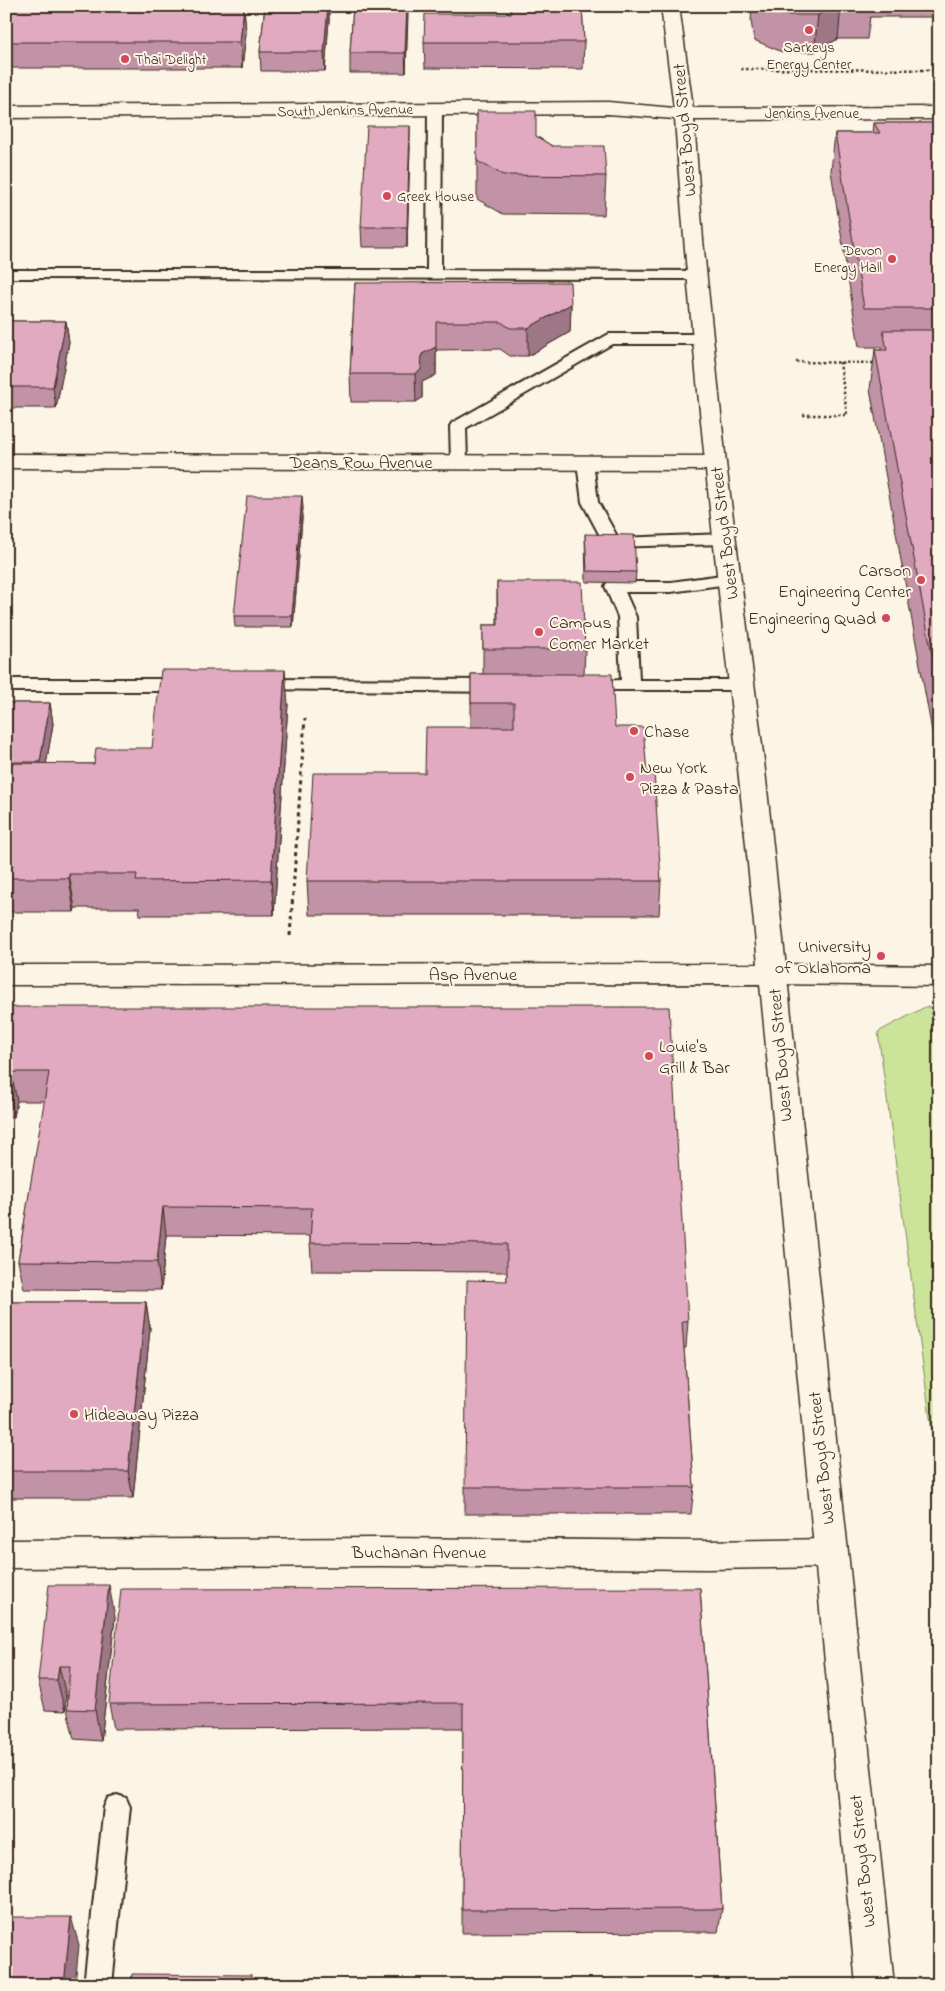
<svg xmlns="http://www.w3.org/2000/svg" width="945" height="1991" font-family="'Indie Flower',sans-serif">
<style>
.green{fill:#cbe49a;stroke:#83875c}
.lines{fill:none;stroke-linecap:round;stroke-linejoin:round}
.lane-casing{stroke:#3b2a1e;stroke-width:4}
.street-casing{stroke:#3b2a1e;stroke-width:3}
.secondary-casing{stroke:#3b2a1e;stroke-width:3}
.path-far1{stroke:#3b2a1e;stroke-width:2.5;stroke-dasharray:2.5 2.5;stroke-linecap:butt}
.path{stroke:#3b2a1e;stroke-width:3;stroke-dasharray:4 4;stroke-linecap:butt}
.lane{fill:#fcf5e5;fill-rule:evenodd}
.street{fill:#fcf5e5;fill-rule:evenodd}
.secondary{fill:#fcf5e5;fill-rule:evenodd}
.wall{fill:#c292a6;stroke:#3b2a1e}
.shaded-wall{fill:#9e7787;stroke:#3b2a1e}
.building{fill:#e1aac1;stroke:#3b2a1e}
.poi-dot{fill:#d1495b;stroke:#fcf5e5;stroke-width:2}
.labels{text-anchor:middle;stroke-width:4;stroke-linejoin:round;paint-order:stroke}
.far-poi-label{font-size:15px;fill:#3b2a1e;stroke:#fcf5e5;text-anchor:start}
.far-street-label{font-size:15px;fill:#3b2a1e;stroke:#fcf5e5}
.street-label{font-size:18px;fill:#3b2a1e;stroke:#fcf5e5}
.poi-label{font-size:18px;fill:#3b2a1e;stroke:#fcf5e5;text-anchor:start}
</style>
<rect width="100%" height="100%" fill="#fcf5e5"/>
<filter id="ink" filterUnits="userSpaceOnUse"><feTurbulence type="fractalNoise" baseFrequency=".02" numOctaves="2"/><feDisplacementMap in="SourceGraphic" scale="10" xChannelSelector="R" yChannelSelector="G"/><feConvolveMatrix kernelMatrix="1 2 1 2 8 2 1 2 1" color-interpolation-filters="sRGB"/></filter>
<g filter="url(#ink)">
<path class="green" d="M939,1006V1484L878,1032L925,1007Z"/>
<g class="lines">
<defs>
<path id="lane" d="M435,104L442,108L441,270L697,271L704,275L697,279L6,278V270H427L428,108Z
M609,334H703L711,339L703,344H612L466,428L467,462L465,465H453L451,462L450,426L452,423Z
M585,457L593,462L598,502L618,538L725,534L731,535L733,539L731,543L725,544L606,547L582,502L577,462Z
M729,574L735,575L738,579L735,583L671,592H625L636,617L639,680H743L749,682L752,686L749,690H580L577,686L580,682L621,680L618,617L605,586L608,582H671Z
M6,679H187L193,681L196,685L193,689L187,691H6Z
M261,679L497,680L503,682L506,686L503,690L497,692L255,689L252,685L255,681Z
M117,1795L126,1798L130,1807L112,1985H84L104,1807L108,1798Z"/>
<path id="street" d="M6,454L715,456L723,458L726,463L723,468L715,470L6,468Z
M772,964L939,966V986L772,984L762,981L758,974L762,967Z
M379,1538L707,1541L831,1539L843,1543L847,1553L843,1563L831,1567L707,1569L379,1566L6,1568V1540Z"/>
<path id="secondary" d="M661,6H679L693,108L939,107V119L694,120L703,240L726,463L764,761L894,1985H856L760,984L6,985V965L758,964C731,682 694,402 675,119L608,114L6,118V106L608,102L674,108Z"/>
</defs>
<use href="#lane" class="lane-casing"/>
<use href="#street" class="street-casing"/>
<use href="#secondary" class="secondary-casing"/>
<path class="path-far1" d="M741,69L939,70
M796,362L876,363
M803,415H847L840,362"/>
<path class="path" d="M290,936L305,718"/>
<use href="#lane" class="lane"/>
<use href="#street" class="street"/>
<use href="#secondary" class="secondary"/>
</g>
<path class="wall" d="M265,6H329V20L325,71H261L260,52Z
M353,6H408L406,73H350V53Z
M510,6H582L584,42L583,69L425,68L424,42L510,14Z
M752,6H939V17H870L867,39H838L814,52H782L754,40L751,21Z
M244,7L246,33L242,68H6V9Z
M477,111L536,136L552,146L606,176L604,215L503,214L477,199Z
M874,123H939V770L870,389L875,350H881V347H859L831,171L835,133H873Z
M410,146L407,247H362L361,227Z
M355,283L571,304L570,332L528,356H510L500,349L436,350V375L422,382V398L416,402H351L350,374Z
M6,321H66L69,342L56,408H6Z
M303,507L293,627H235L234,616Z
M585,534L636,572L635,583L586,582Z
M497,582L585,649L584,674L615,727L647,772L661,881L659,915H309L307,881L425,773L471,727V674H483V625H497Z
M6,703H50L53,724L46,764H94L152,748L288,704L274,915H140L139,908H75L74,912H6Z
M6,1007L688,1321L686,1348H684L694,1487L691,1514H465V1487L507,1281V1272L312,1271L310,1243V1236L166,1235L161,1290L24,1289L18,1261L45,1101H17L14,1117H6Z
M6,1302H146L150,1329L133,1498H6Z
M700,1588L722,1909L718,1932L462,1933L463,1728L114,1729L109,1704Z
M115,1617L101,1741L74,1739L67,1709L68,1696H66L65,1711L45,1710L38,1680Z"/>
<path class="shaded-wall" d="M328,6H329V20L325,71L324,52Z
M407,6L408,15L406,73L405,53Z
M834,6H841L838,39L814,52L818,15Z
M244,7L246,33L242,68L240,42Z
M410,126V146L407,247V227Z
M571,304L570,332L528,356V328Z
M66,321L69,342L56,408L53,387Z
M436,347V375L422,382V398L416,402L415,374L422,354Z
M302,496L303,507L293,627L292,616Z
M285,670L288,704L274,915L271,880Z
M50,703L53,724L43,783L40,762Z
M69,874L75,908L74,912L69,878Z
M11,1072L17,1101L14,1117L9,1089Z
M163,1207L166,1235L161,1290L157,1262Z
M146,1302L150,1329L133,1498L128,1471Z
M109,1585L115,1617L101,1741L95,1710Z
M59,1666L66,1696L65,1711L57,1680Z
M71,1917L79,1945L75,1985H64Z"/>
<path class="building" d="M265,6H328L324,52H260Z
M353,6H407L405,53H350Z
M511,6H582L584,42H424L425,14H511Z
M764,6H834L818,15H785Z
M7,7H244L240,42H6Z
M477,111H536V136L552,146H604L606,176L503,175L477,161Z
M874,123H939V308H864L835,133H880Z
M367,126H410L407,227H361Z
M570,282L571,304L528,328H510L501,322H436V347L422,354L421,370L415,374H350L355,283Z
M6,321H66L53,387H6Z
M883,330H939V692L875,350H887Z
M247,496H302L292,616H234Z
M585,534L634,535L636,572L587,571Z
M497,582H582L585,649H483V625H498Z
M161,670H285L271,880L136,881L137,874H69V878H6V763L94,764L96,748H152Z
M471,674H612L615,727H643L647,772H654L661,881H307L313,773H425L426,727H514V703H471Z
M6,703H50L40,762H6Z
M6,1007H669L688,1321H682L694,1487H465L467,1280L507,1281V1244L310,1243L312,1208L163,1207L157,1262L18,1261L49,1072H11L9,1089H6Z
M6,1302H146L128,1471H6Z
M49,1585H109L95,1710L67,1709L70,1666H59L57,1680H38Z
M700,1588L722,1909L462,1910L463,1703L109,1704L121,1589Z
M6,1917H71L64,1985H6Z
M132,1974L252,1975V1985H131Z"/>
</g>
<g class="poi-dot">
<circle cx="809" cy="30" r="5"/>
<circle cx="125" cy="59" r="5"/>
<circle cx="387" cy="196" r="5"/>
<circle cx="892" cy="259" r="5"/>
<circle cx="921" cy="580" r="5"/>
<circle cx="886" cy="618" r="5"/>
<circle cx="539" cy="632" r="5"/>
<circle cx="634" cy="731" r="5"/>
<circle cx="630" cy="777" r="5"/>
<circle cx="881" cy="956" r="5"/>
<circle cx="649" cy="1056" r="5"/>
<circle cx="74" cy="1414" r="5"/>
</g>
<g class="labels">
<g class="far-poi-label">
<text x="809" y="52" text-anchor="middle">Sarkeys<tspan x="809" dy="17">Energy Center</tspan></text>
<text x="135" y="64">Thai Delight</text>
<text x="397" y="201">Greek House</text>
<text x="882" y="255" text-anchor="end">Devon<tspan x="882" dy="17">Energy Hall</tspan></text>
</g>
<g class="far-street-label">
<text transform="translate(345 110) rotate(-1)" y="5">South Jenkins Avenue</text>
<text x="812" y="118">Jenkins Avenue</text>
</g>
<g class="street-label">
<text transform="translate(684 130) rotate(-95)" y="6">West Boyd Street</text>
<text x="361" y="468">Deans Row Avenue</text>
<text transform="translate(724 533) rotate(-97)" y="6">West Boyd Street</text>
<text x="473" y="980">Asp Avenue</text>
<text transform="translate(780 1055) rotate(-95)" y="6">West Boyd Street</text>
<text transform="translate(821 1458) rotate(-96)" y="6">West Boyd Street</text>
<text x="419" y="1558">Buchanan Avenue</text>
<text transform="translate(862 1861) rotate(-96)" y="6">West Boyd Street</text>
</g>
<g class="poi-label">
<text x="911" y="576" text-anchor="end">Carson<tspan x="911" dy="21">Engineering Center</tspan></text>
<text x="876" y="624" text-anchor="end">Engineering Quad</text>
<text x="549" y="628">Campus<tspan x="549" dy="21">Corner Market</tspan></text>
<text x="644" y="737">Chase</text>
<text x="640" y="773">New York<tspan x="640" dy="21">Pizza &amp; Pasta</tspan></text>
<text x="871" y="952" text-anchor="end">University<tspan x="871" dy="21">of Oklahoma</tspan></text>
<text x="659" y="1052">Louie's<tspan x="659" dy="21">Grill &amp; Bar</tspan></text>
<text x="84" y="1420">Hideaway Pizza</text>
</g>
</g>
<rect width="945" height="1991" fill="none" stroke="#fcf5e5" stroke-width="25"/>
<rect x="12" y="12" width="920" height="1966" fill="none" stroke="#3b2a1e" stroke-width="2" filter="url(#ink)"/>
</svg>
